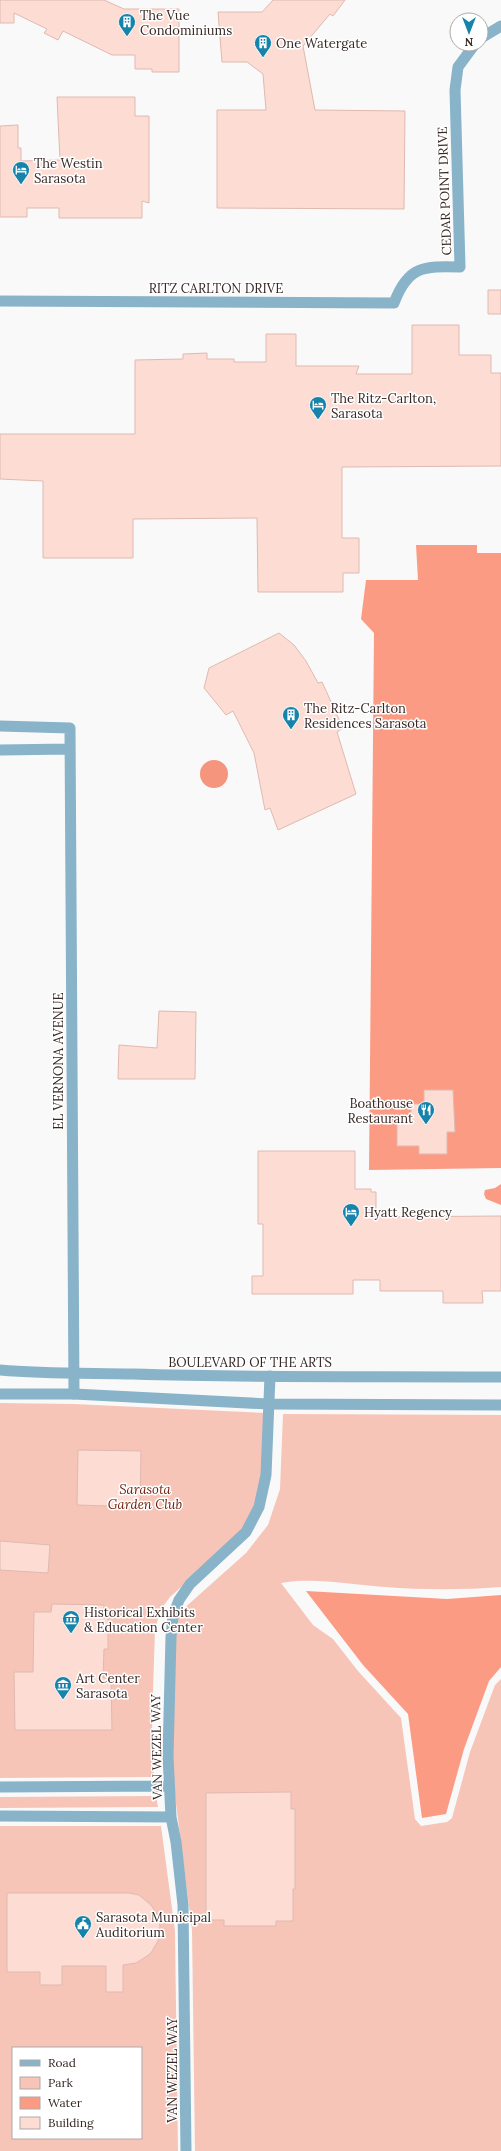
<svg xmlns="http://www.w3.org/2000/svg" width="501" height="2151" font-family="Lora,serif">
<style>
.green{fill:#f6c5b8;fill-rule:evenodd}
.forest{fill:#f5957e}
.water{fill:#fc9b84}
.building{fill:#fddcd4;stroke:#e0b9b0}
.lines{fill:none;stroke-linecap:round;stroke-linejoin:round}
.minor{stroke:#88b3c8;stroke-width:11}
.tertiary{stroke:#88b3c8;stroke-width:11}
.labels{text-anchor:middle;stroke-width:3;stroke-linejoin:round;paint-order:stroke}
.poi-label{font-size:13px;fill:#362724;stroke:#fff;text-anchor:start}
.street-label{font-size:13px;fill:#362724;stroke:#fff}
.park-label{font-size:13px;font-style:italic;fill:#6e1a06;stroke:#fff}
</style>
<rect width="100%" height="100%" fill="#f9f9f9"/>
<path class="green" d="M0,1403L74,1404L266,1413L259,1504L235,1539L170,1597L161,1609L155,1629L152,1721L154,1777L0,1778Z
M283,1414L501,1415V1587C462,1590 423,1590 385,1587C350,1585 315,1577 281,1583L313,1625L333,1639L358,1671L401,1718L415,1819L421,1826L447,1822L452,1818L470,1752L495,1685L501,1679V2151H195L192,1930L170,1756L175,1620L181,1611L246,1553L268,1525L280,1489Z
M156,1796L158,1807L0,1808V1797Z
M0,1826H161L175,1931L178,2151H0ZM13,2048H141V2138H13Z"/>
<path class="forest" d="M200 774a14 14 0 1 1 28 0a14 14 0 1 1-28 0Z"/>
<path class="water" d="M416,545H477V553H501V1168L369,1170L374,633L361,619L366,580H418Z
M501,1184V1205L486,1199L484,1194L485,1190L495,1188Z
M306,1591L447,1599L501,1595V1667L489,1681L464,1749L446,1814L422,1818L408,1714L363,1665Z"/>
<path class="building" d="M0,0H104L124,9H179V72H152V69H135V55H112L63,31L58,40L44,33L47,29L14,13V23H0Z
M273,0H345L333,16L330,14L303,46L315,110L405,111L404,209L217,208V110H266L263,74L247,62H222L218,12H262Z
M57,97H135V116H149V203L142,201V218H59V208H27V217H0V126L18,125V148H21V161L60,160Z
M488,290H501V314H488Z
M412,325H459V355H491V373H501V466L342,467V538H359V573H343V592H258L257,518L133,519V558H43V481L0,479V434H135V360L183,359V354L207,353V359H234V362H266V334H296V366H359L356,374H412Z
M279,633L294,645L306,661L318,683L322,682L343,728L337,732L356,794L278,830L270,808L265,810L254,753L233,711L226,715L204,688L209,668Z
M159,1011L196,1012L195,1079H118L119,1045L157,1048Z
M424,1090H453L455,1132H447V1154H419V1146H397V1118L411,1117V1104H424Z
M258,1151H355V1189H371V1192H376V1217L501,1216V1291H482L483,1303H443V1291H380V1280H353V1294H252V1276H263V1224H258Z
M78,1450L141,1451L140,1507L77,1505Z
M0,1541L50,1545L48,1573L0,1570Z
M52,1604L104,1605V1618H108V1649H104L103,1678H111L112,1730H15L14,1672H33L34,1612H51Z
M291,1792V1809H295V1889H293V1921H276V1926H224V1920H206V1793Z
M7,1893H129L139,1895L151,1905L158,1916L160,1926L158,1941L151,1953L144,1958L136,1963L123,1965V1992H106V1966H62V1985H40V1972H7Z"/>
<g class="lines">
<path class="minor" d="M481,38L501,26
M0,301L394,303C408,266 423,266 460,267L455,90L458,67L475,44
M0,726L70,728L74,1394
M0,750L70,749
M0,1787L169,1786
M0,1816L171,1817
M186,2151L183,1905L176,1842L171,1817L168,1756L171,1637L173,1616L179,1600L190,1584L246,1532L259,1507L266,1475L270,1376"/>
<path class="tertiary" d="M0,1370C44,1374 88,1373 133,1374C255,1378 378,1376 501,1377
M0,1394H74L268,1404L501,1405"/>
</g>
<defs>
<symbol id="building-pin" viewBox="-11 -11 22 30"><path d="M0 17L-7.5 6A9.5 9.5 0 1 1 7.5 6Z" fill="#1683ab" stroke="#fff"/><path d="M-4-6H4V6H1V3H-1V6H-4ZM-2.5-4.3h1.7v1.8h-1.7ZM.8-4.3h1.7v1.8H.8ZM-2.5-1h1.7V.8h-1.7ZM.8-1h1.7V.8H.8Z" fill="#fff"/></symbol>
<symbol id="hotel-pin" viewBox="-11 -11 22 30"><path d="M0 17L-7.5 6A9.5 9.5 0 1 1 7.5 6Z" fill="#1683ab" stroke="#fff"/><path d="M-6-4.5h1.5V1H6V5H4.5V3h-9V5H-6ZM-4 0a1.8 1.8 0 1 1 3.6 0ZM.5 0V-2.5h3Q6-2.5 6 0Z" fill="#fff"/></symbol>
<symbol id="restaurant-pin" viewBox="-11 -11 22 30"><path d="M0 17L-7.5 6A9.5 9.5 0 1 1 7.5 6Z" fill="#1683ab" stroke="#fff"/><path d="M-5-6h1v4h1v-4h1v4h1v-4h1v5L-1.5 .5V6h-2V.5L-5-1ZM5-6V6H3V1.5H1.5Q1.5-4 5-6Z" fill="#fff"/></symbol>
<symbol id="museum-pin" viewBox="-11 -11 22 30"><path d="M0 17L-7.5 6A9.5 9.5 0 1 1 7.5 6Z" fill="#1683ab" stroke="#fff"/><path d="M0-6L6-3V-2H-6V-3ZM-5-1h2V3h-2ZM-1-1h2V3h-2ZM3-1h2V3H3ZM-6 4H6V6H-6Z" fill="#fff"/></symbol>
<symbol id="civic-pin" viewBox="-11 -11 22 30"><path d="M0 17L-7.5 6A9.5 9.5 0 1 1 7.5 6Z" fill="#1683ab" stroke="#fff"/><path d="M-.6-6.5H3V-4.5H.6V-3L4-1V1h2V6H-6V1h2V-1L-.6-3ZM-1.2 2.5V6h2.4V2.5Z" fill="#fff"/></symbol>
</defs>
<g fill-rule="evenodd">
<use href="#building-pin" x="117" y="12" width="20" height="27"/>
<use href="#building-pin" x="253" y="33" width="20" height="27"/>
<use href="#hotel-pin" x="11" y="160" width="20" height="27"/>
<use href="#hotel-pin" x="308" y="395" width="20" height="27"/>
<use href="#building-pin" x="281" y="705" width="20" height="27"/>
<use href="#restaurant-pin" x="416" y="1100" width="20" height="27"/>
<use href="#hotel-pin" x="341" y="1202" width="20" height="27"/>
<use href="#museum-pin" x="61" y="1609" width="20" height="27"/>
<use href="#museum-pin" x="53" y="1675" width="20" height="27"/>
<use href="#civic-pin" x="73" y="1914" width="20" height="27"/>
</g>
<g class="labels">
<g class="poi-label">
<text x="140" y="20">The Vue<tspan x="140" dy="15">Condominiums</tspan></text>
<text x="276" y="48">One Watergate</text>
<text x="34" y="168">The Westin<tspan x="34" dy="15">Sarasota</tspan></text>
<text x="331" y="403">The Ritz-Carlton,<tspan x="331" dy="15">Sarasota</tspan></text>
<text x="304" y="713">The Ritz-Carlton<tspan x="304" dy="15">Residences Sarasota</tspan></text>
<text x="413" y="1108" text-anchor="end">Boathouse<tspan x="413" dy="15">Restaurant</tspan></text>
<text x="364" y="1217">Hyatt Regency</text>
<text x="84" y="1617">Historical Exhibits<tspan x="84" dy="15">&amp; Education Center</tspan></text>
<text x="76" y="1683">Art Center<tspan x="76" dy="15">Sarasota</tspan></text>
<text x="96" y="1922">Sarasota Municipal<tspan x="96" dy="15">Auditorium</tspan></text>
</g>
<g class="street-label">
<text transform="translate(444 191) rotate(-92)" y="5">CEDAR POINT DRIVE</text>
<text x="216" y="293">RITZ CARLTON DRIVE</text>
<text transform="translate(58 1061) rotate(-90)" y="5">EL VERNONA AVENUE</text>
<text x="250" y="1367">BOULEVARD OF THE ARTS</text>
<text transform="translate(156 1747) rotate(-91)" y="5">VAN WEZEL WAY</text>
<text transform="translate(172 2070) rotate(-90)" y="5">VAN WEZEL WAY</text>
</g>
<g class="park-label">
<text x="145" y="1494">Sarasota<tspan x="145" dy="15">Garden Club</tspan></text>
</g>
</g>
<rect x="12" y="2047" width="130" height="92" fill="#ffffff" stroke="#afa9a7"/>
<rect x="20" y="2060" width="20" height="6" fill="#88b3c8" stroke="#afa9a7"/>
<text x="48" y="2067" font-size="12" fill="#362724">Road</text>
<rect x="20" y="2077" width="20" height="12" fill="#f6c5b8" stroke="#afa9a7"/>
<text x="48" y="2087" font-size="12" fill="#362724">Park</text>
<rect x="20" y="2097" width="20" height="12" fill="#fc9b84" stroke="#afa9a7"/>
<text x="48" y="2107" font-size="12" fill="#362724">Water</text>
<rect x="20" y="2117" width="20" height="12" fill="#fddcd4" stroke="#afa9a7"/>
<text x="48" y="2127" font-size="12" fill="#362724">Building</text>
<g transform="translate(469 32) rotate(180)"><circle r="19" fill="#ffffff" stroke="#afa9a7"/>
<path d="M0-3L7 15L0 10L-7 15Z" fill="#1683ab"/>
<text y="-6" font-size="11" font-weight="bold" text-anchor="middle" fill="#362724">N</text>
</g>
</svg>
